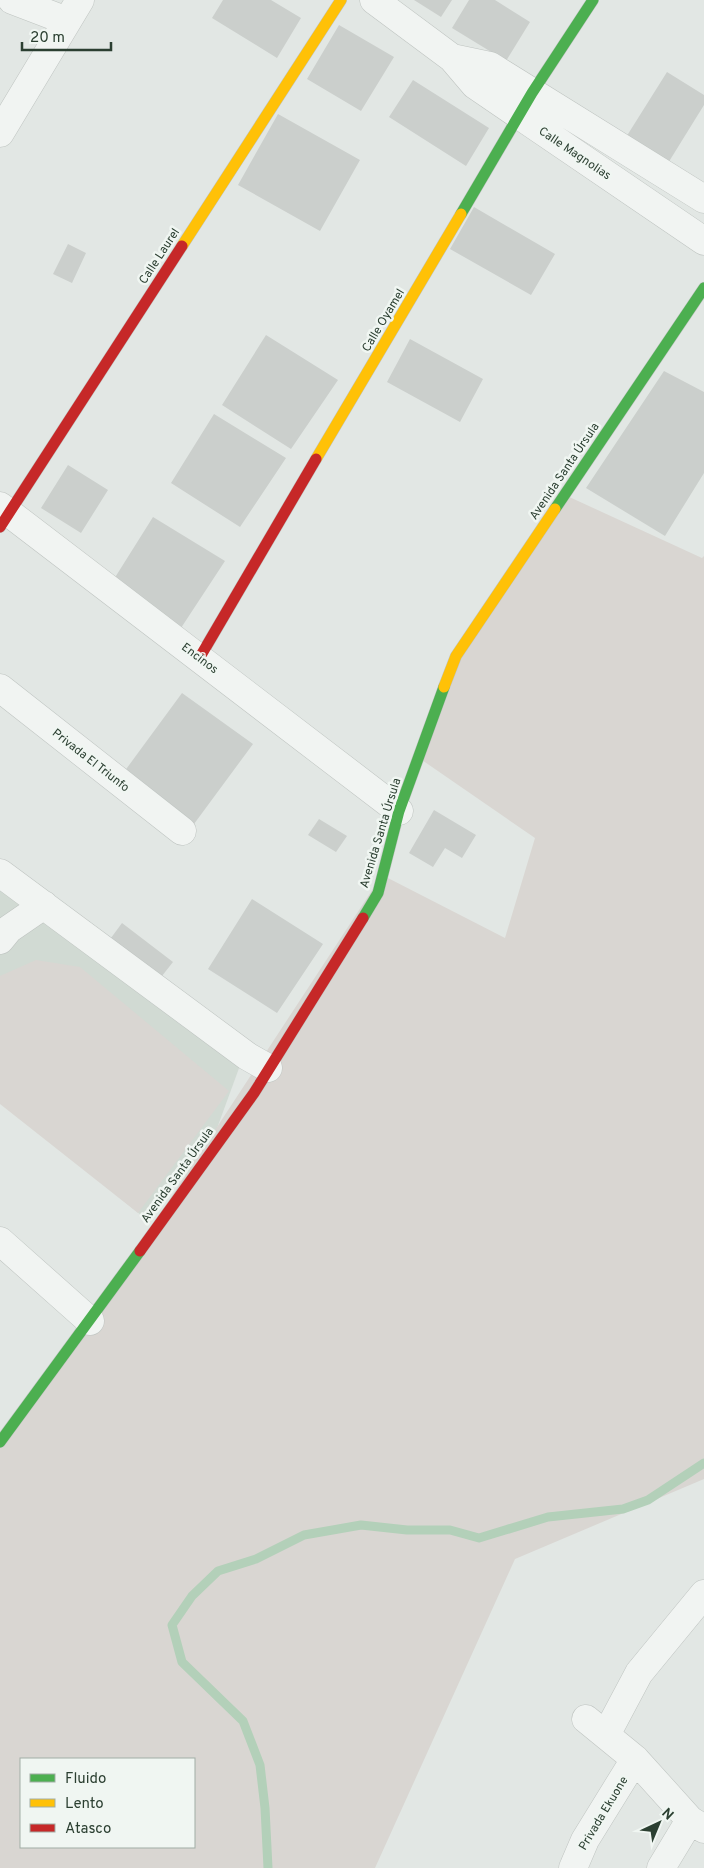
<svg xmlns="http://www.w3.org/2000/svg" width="704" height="1868" font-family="Overpass,sans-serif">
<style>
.built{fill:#d1dad3}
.green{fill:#d9d6d2;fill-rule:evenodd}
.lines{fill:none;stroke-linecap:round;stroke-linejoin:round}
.stream{stroke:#b3d0b9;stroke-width:9}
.building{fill:#cbcfcc}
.street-casing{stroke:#bfc4c1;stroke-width:29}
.fast-casing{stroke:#bfc4c1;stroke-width:12}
.slow-casing{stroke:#bfc4c1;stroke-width:12}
.jam-casing{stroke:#bfc4c1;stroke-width:12}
.street{stroke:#f1f4f2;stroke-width:28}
.fast{stroke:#4caf50;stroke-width:11}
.slow{stroke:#ffc107;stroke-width:11}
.jam{stroke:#c62828;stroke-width:11}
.labels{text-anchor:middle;stroke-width:5;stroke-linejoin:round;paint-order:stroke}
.street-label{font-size:12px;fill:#2b3f31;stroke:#f0f6f2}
</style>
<rect width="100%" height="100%" fill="#e2e7e4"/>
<path class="built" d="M0,860L242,1060L212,1142L147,1220L0,1100Z"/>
<path class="green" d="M565,495L702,558L704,556V1479L515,1559L375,1868H0V1445L90,1321L382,875L505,938L535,838L419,758L456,656ZM21,1759H194V1847H21Z
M36,960L80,967L229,1091L138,1213L0,1104V976Z"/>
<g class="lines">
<path class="stream" d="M268,1868L265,1808L260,1765L243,1721L182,1662L172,1625L192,1596L218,1571L256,1559L304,1535L361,1525L407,1530H450L479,1538L548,1517L623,1509L648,1500L704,1463"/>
</g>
<path class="building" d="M223,0H271L301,18L277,58L212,18Z
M414,0H452L441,17Z
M469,0H495L530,22L506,61L452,28Z
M339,25L394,57L361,111L307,79Z
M667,72L704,95V105L665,168L623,142Z
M413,80L489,128L466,166L389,117Z
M278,114L360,160L320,231L238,185Z
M474,207L555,254L531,295L450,249Z
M68,244L86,253L72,283L53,274Z
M266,335L338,380L291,449L222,405Z
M410,339L483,379L460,422L387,382Z
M664,371L704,392V473L665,536L586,488Z
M214,414L286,458L240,527L171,483Z
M68,465L108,490L81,533L41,508Z
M153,517L225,561L179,631L109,587Z
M182,693L253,744L194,824L124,772Z
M434,810L476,835L462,858L445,848L433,867L409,853Z
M319,819L347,836L336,852L308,835Z
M252,899L323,944L277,1013L208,969Z
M122,923L173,962L158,981L108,942Z"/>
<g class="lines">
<defs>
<path id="street" d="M12,0L67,21
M374,0L452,58L475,85L704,241
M452,58L490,66L704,199
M0,133L80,0
M0,506L399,811
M0,688L182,831
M0,873L247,1056L268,1068
M0,940L9,929L44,905
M0,1241L90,1321
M586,1719L635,1759L690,1820L704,1829
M606,1735L639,1673L704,1594
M573,1868L585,1840L635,1759
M661,1868L690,1820"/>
<path id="fast" d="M461,214L532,93L593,0
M555,509L704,288
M363,918L378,893L399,811L444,687
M0,1442L140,1251"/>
<path id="slow" d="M182,246L341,0
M316,459L461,214
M444,687L456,656L555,509"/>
<path id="jam" d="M0,527L182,246
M200,657L316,459
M140,1251L254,1093L363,918"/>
</defs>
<use href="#street" class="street-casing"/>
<use href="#fast" class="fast-casing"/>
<use href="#slow" class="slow-casing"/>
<use href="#jam" class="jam-casing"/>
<use href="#street" class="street"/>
<use href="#fast" class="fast"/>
<use href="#slow" class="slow"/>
<use href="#jam" class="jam"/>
</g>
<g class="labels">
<g class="street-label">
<text transform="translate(575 153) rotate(34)" y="4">Calle Magnolias</text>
<text transform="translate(159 256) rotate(-57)" y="4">Calle Laurel</text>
<text transform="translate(383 320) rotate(-59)" y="4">Calle Oyamel</text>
<text transform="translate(564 471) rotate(-56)" y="4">Avenida Santa Úrsula</text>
<text transform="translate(200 658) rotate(37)" y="4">Encinos</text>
<text transform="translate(91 760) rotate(38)" y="4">Privada El Triunfo</text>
<text transform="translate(380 833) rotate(-73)" y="4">Avenida Santa Úrsula</text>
<text transform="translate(177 1175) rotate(-54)" y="4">Avenida Santa Úrsula</text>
<text transform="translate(603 1813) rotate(-59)" y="4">Privada Ekuone</text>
</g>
</g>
<rect x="20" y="1758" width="175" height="90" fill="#f0f6f2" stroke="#a1ada5"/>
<rect x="30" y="1774" width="25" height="8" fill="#4caf50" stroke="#a1ada5"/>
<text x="65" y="1783" font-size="15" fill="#2b3f31">Fluido</text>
<rect x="30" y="1799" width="25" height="8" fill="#ffc107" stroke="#a1ada5"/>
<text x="65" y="1808" font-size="15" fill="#2b3f31">Lento</text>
<rect x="30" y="1824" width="25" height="8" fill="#c62828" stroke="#a1ada5"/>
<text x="65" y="1833" font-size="15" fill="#2b3f31">Atasco</text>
<g transform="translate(659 1823) rotate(44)" stroke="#f0f6f2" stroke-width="4" paint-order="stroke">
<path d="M0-4L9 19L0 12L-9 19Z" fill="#2b3f31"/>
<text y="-8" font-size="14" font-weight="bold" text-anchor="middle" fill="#2b3f31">N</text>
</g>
<path d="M22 42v8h89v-8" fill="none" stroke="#2b3f31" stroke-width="2.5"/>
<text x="30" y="42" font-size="15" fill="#2b3f31" stroke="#f0f6f2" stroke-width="4" paint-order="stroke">20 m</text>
</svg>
